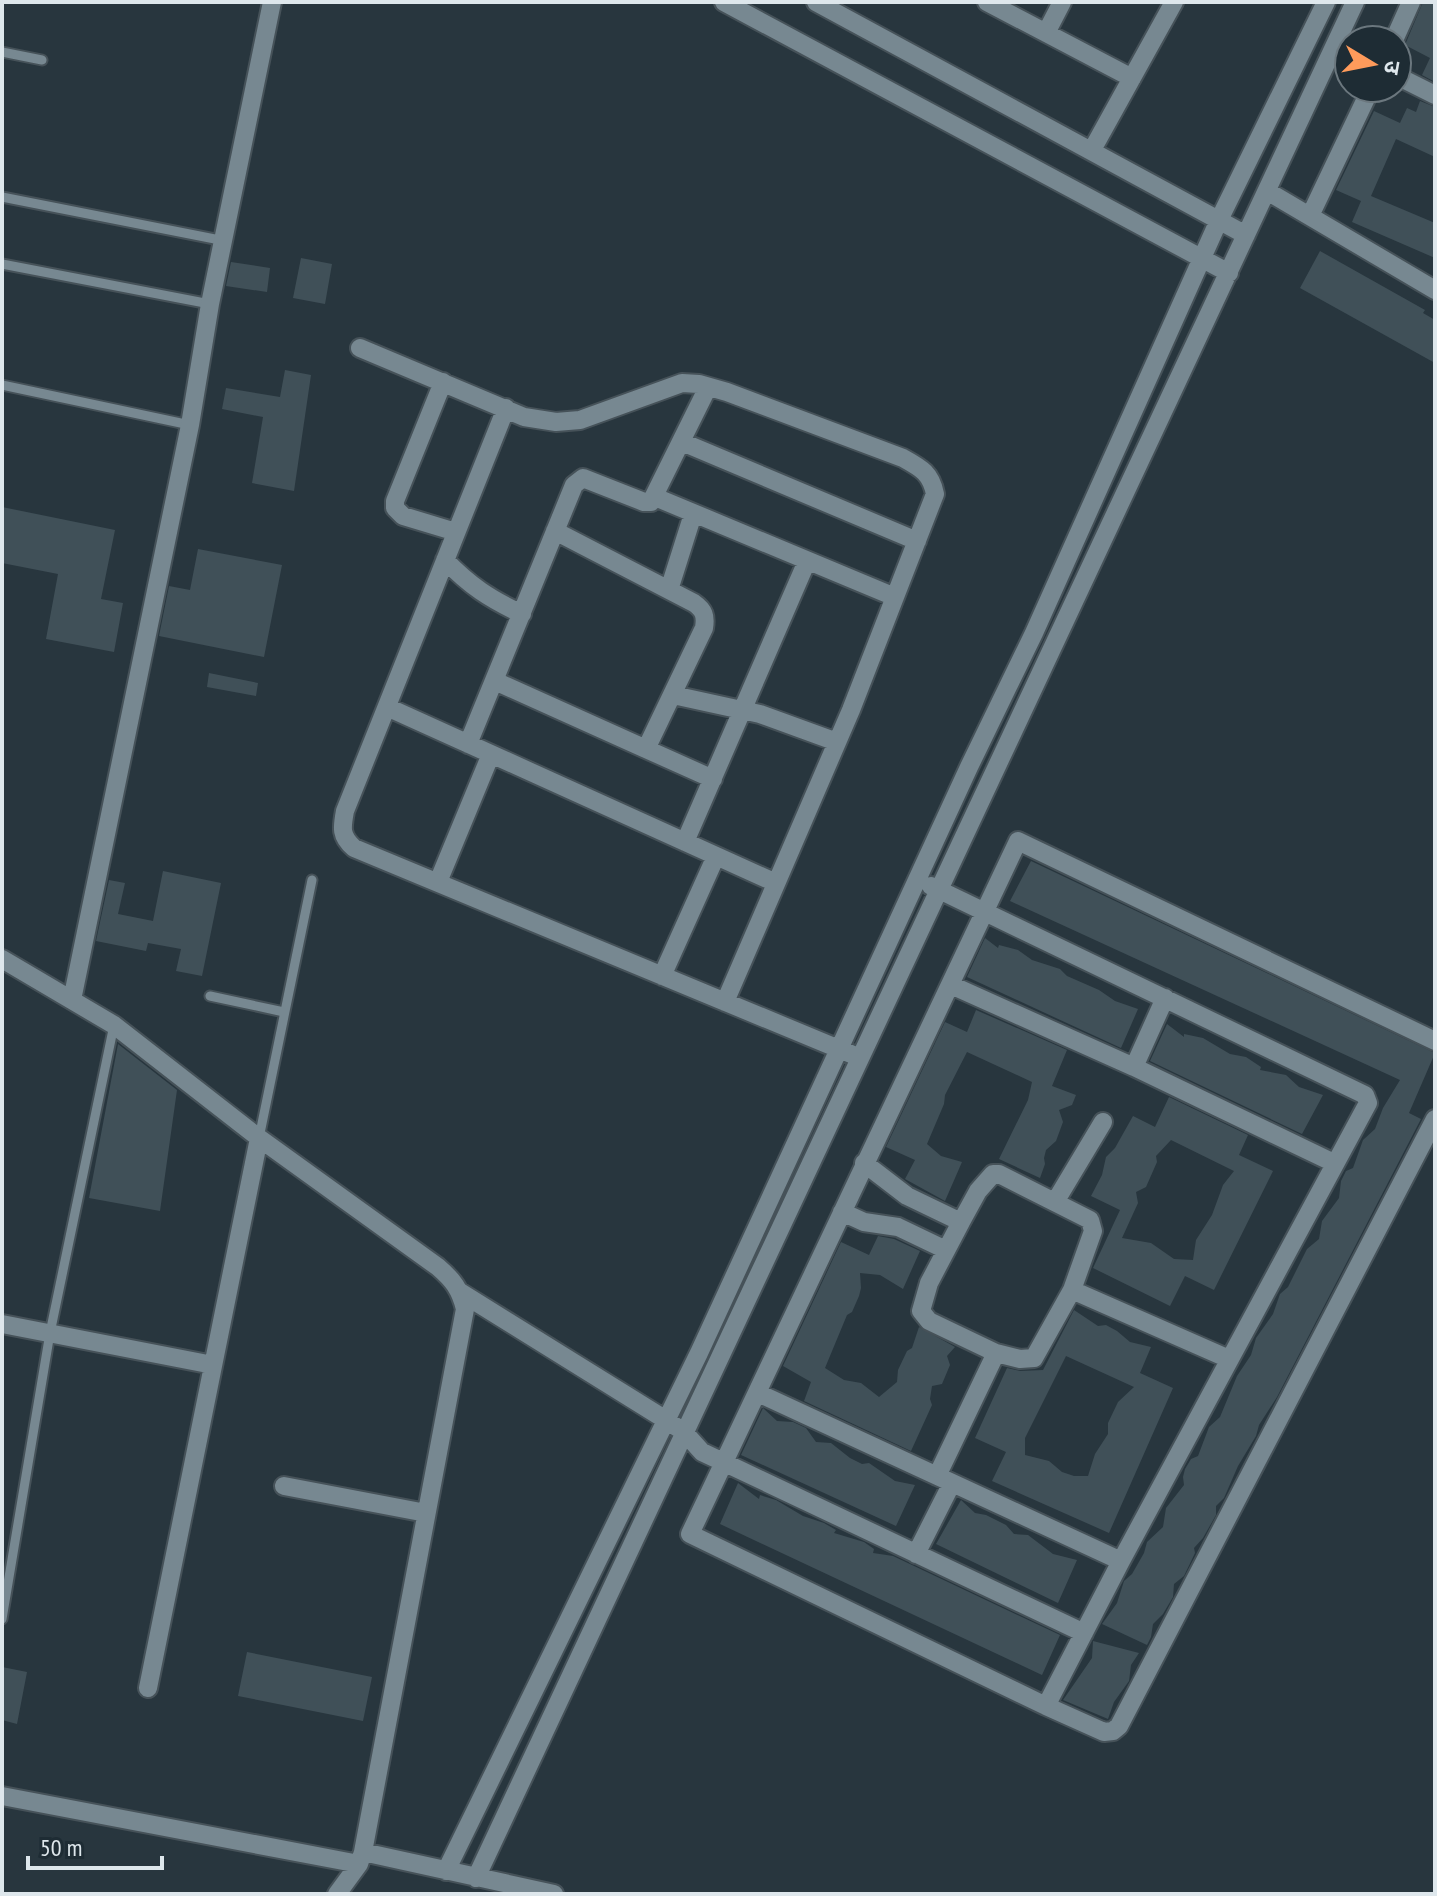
<svg xmlns="http://www.w3.org/2000/svg" width="1437" height="1896" font-family="'PT Sans Narrow','Noto Sans Devanagari',sans-serif">
<style>
.building{fill:#405058;fill-rule:evenodd}
.lines{fill:none;stroke-linecap:round;stroke-linejoin:round}
.lane-casing{stroke:#465259;stroke-width:13}
.street-casing{stroke:#465259;stroke-width:22}
.lane{stroke:#778891;stroke-width:9}
.street{stroke:#778891;stroke-width:18}
</style>
<rect width="100%" height="100%" fill="#28363e"/>
<path class="building" d="M1423,2H1435V82L1422,75L1430,58L1405,45Z
M1420,101L1435,107V157L1396,139L1371,196L1435,223V258L1352,222L1361,201L1336,190L1374,111L1400,123L1407,108L1416,112Z
M1320,251L1425,310L1423,313L1435,320V363L1300,288Z
M301,258L332,264L325,304L293,298Z
M231,262L270,268L267,292L226,286Z
M285,370L311,375L294,491L252,483L263,417L222,409L226,388L280,397Z
M2,507L115,530L101,599L123,603L114,652L46,639L58,574L2,563Z
M198,549L282,565L264,657L159,636L169,586L190,590Z
M209,673L258,683L256,696L207,687Z
M1031,861L1435,1053L1409,1113L1421,1119L1277,1397L1259,1425L1256,1436L1238,1466L1224,1498L1216,1506V1515L1203,1538L1194,1548L1195,1553L1184,1576L1174,1584L1173,1597L1163,1614L1153,1624L1151,1637L1147,1645L1102,1624L1117,1603L1124,1581L1132,1574L1144,1553L1147,1542L1163,1527L1166,1508L1184,1485L1183,1477L1185,1469L1191,1459L1198,1456L1209,1427L1220,1417L1237,1376L1251,1355L1256,1338L1273,1314L1280,1294L1288,1287L1307,1249L1319,1239L1322,1221L1339,1198L1341,1181L1346,1171L1353,1168L1363,1140L1375,1129L1383,1108L1400,1080L1010,901Z
M163,871L221,883L202,976L176,971L181,949L148,943L146,951L96,941L109,880L125,883L118,914L153,921Z
M985,938L998,948L999,945L1018,950L1032,960L1060,969L1067,976L1099,990L1115,1001L1138,1009L1121,1048L967,977Z
M976,1010L1067,1050L1052,1086L1076,1095L1072,1105L1059,1110L1063,1122L1056,1141L1046,1150L1044,1158L1045,1164L1040,1178L999,1159L1028,1100L1032,1082L967,1052L945,1095L944,1104L927,1144L941,1156L962,1162L945,1201L905,1179L915,1160L886,1147L945,1022L967,1032Z
M1167,1024L1184,1037V1034L1203,1038L1230,1054L1246,1057L1261,1067L1260,1070L1286,1075L1299,1087L1323,1095L1302,1134L1150,1061Z
M118,1044L177,1090L160,1211L89,1198Z
M1169,1097L1248,1135L1239,1155L1273,1171L1214,1290L1185,1276L1170,1306L1093,1268L1120,1210L1091,1196L1102,1175L1106,1157L1115,1148L1133,1116L1155,1127ZM1171,1140L1234,1171L1223,1185L1212,1215L1196,1240L1193,1260L1174,1259L1151,1243L1122,1238L1138,1203L1136,1192L1146,1187L1157,1162L1156,1156Z
M878,1236L894,1239L920,1251L903,1289L880,1275L860,1273L861,1288L859,1296L852,1312L847,1315L825,1368L844,1380L861,1383L879,1397L897,1382L898,1370L907,1351L912,1348L919,1327L955,1347L947,1356L950,1365L942,1384L932,1386L930,1399L932,1405L911,1451L804,1401L811,1382L783,1366L841,1242L869,1255Z
M1074,1310L1098,1326L1106,1325L1117,1331L1130,1342L1151,1347L1140,1373L1173,1388L1109,1533L992,1481L1006,1452L975,1438L1007,1368L1020,1371L1043,1370ZM1066,1356L1134,1387L1118,1402L1108,1423V1434L1095,1454L1088,1476H1074L1062,1472L1049,1461L1025,1455V1438Z
M763,1408L777,1421L793,1422L806,1428L816,1442L831,1443L850,1458L862,1464L869,1463L895,1481L915,1485L896,1526L741,1455Z
M738,1483L759,1499L760,1495L776,1500L803,1516L824,1523L836,1530L834,1533L864,1542L874,1549L873,1553L893,1556L1060,1635L1042,1675L720,1524Z
M961,1500L975,1513L986,1515L1006,1525L1014,1534L1028,1535L1053,1554L1077,1560L1058,1603L936,1544Z
M1093,1641L1139,1653L1131,1665L1129,1681L1114,1702L1108,1719L1063,1700L1092,1658Z
M247,1652L372,1677L363,1721L238,1696Z
M2,1667L27,1672L17,1724L2,1720Z"/>
<g class="lines">
<defs>
<path id="lane" d="M2,52L42,60
M2,197L225,241
M2,264L210,304
M2,385L190,425
M210,996L284,1012
M259,1138L312,880
M2,1619L50,1333L114,1025"/>
<path id="street" d="M724,2L1229,273
M816,2L1246,235
M987,2L1132,78
M1046,33L1062,2
M1394,40L1411,2
M1397,76L1435,95
M1092,150L1174,2
M1267,191L1435,290
M1310,216L1371,88
M360,348L524,417L556,422L580,420L682,383L699,384L727,392L903,458C921,468 931,473 935,494L851,710L725,1002
M443,382L395,501V508L403,516L456,532
M506,408L345,811C342,827 340,836 354,848L851,1054
M682,442L917,541
M655,497L895,597
M555,531L694,603C704,610 706,616 704,628L646,749L713,779
M445,560C470,586 490,599 522,614
M669,590L693,514
M495,681L646,749
M673,695L760,714L837,742
M387,707L776,883
M468,744L574,485L583,478L644,502H651L708,387
M685,842L807,561
M438,882L491,754
M931,886L1365,1095L1368,1103L1121,1561L1046,1706
M2,959L114,1025L259,1138L438,1267C453,1280 460,1289 465,1309L363,1852L359,1864L337,1894
M662,976L716,856
M951,985L1134,1067L1334,1163
M72,1000L190,425L210,304L272,2
M1435,1041L1018,841L690,1534L1046,1706L1104,1732L1113,1731L1119,1726L1435,1119
M1134,1067L1165,998
M864,1163L907,1196L961,1222L978,1191L993,1174H999L1090,1220L1093,1231L1072,1290L1229,1359
M1055,1202L1103,1122
M842,1212L864,1222L898,1227L946,1250
M460,1292L666,1420L684,1432L702,1452L1084,1633
M2,1324L213,1365
M996,1353L1020,1359L1034,1358L1072,1290
M758,1393L1121,1561
M937,1476L996,1353L929,1321L921,1311L929,1283L961,1222
M284,1486L426,1513
M916,1554L952,1483
M148,1688L259,1138
M2,1796L359,1864
M363,1852L554,1894
M446,1871L699,1353L969,767L1034,633L1219,220L1326,2
M476,1878L1355,2"/>
</defs>
<use href="#lane" class="lane-casing"/>
<use href="#street" class="street-casing"/>
<use href="#lane" class="lane"/>
<use href="#street" class="street"/>
</g>
<rect width="1437" height="1896" fill="none" stroke="#dee7ec" stroke-width="8"/>
<g transform="translate(1373 64) rotate(100)"><circle r="38" fill="#1e2c34" stroke="#6b777e" stroke-width="2"/>
<path d="M0-6L14 30L0 20L-14 30Z" fill="#ff9b5b"/>
<text y="-12" font-size="22" font-weight="bold" text-anchor="middle" fill="#dee7ec">उ</text>
</g>
<path d="M28 1856v12h134v-12" fill="none" stroke="#dee7ec" stroke-width="4"/>
<text x="40" y="1856" font-size="24" fill="#dee7ec" stroke="#1e2c34" stroke-width="6" paint-order="stroke">50 m</text>
</svg>
